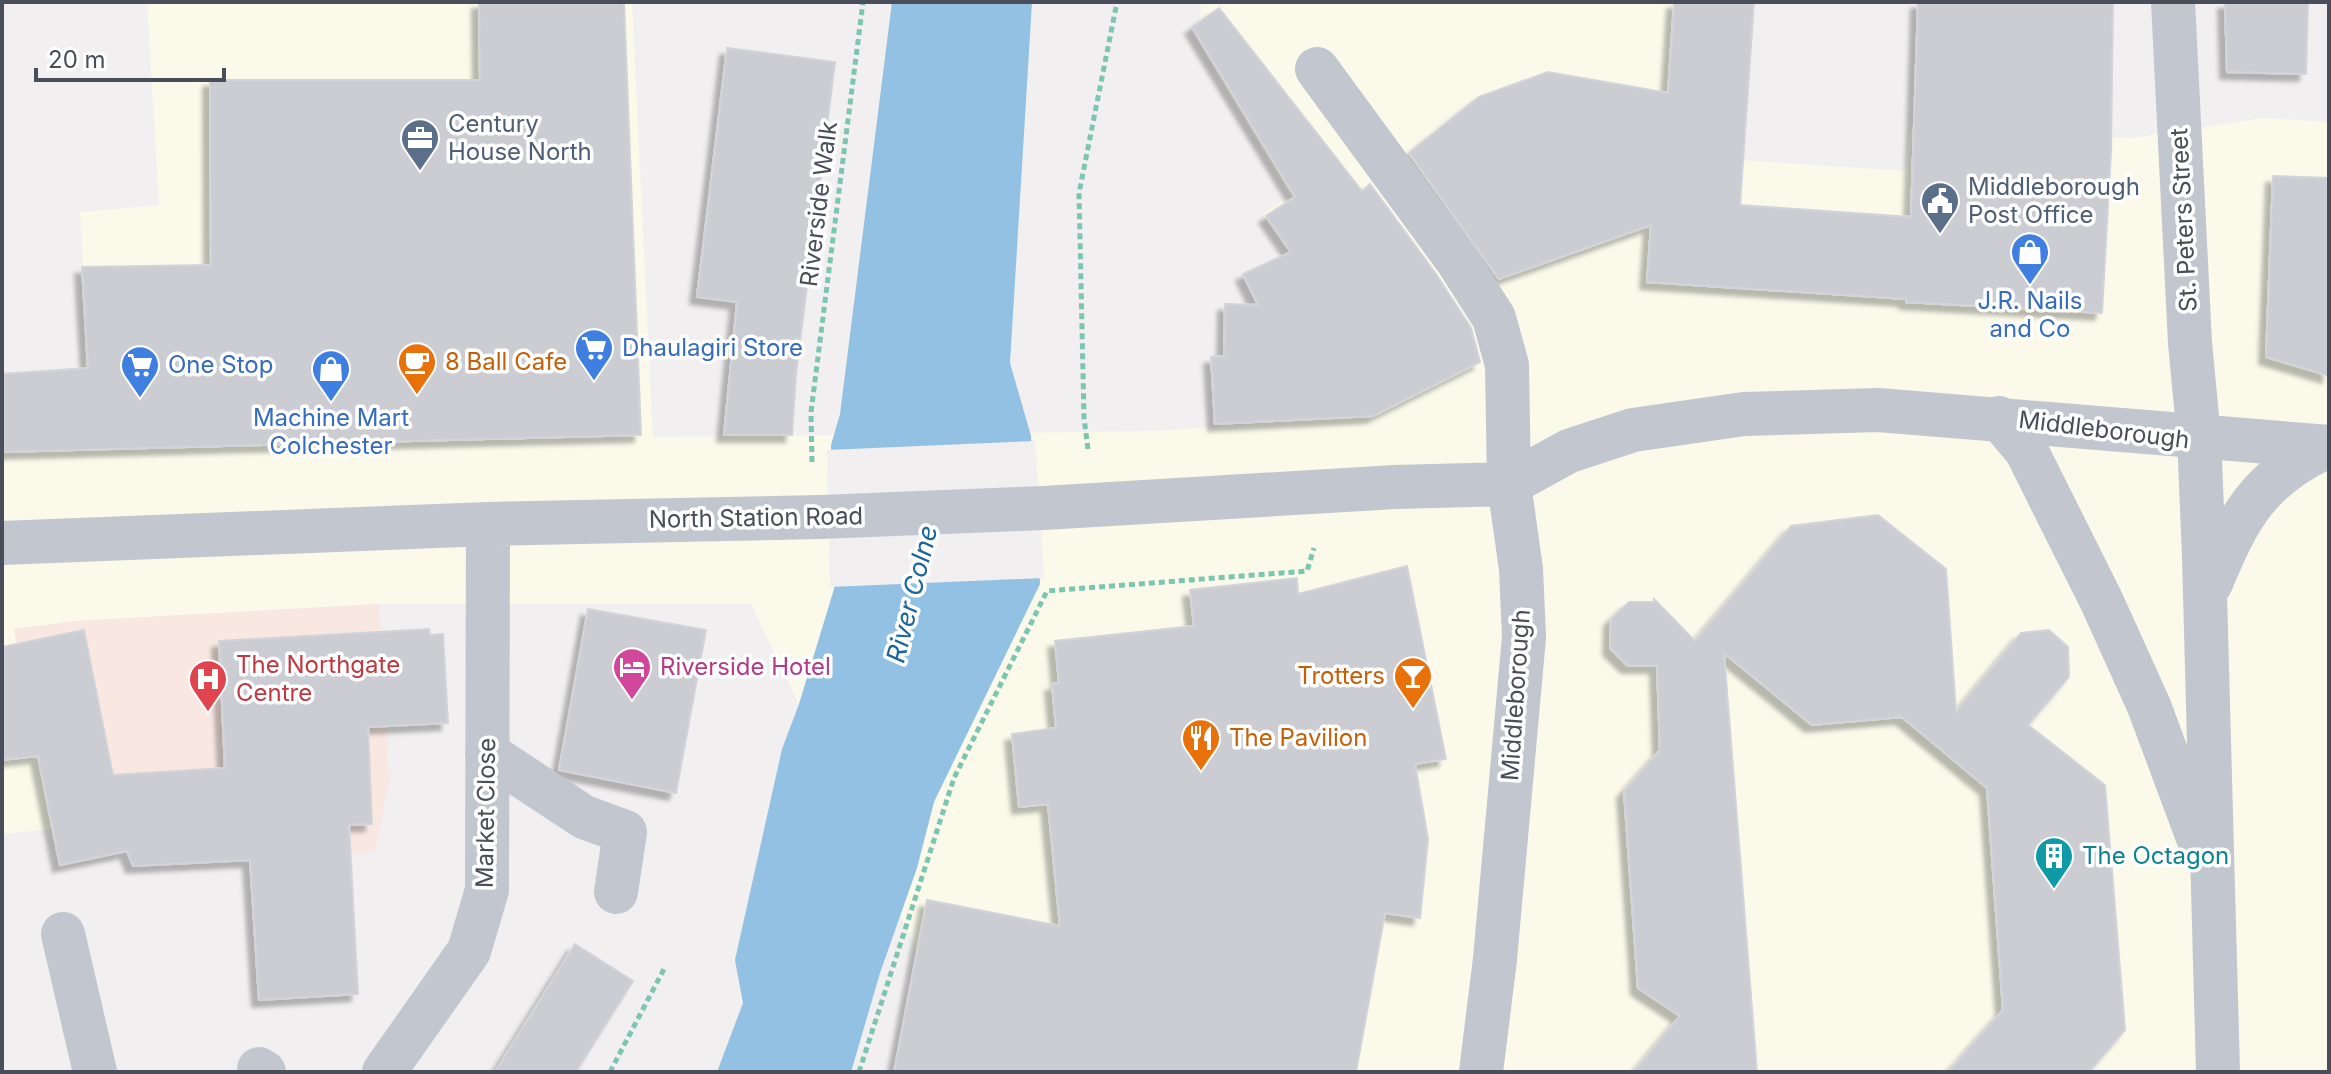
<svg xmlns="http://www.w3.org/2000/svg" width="2331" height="1074" font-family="Inter,sans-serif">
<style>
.commercial{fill:#faf9ea}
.medical{fill:#f8e8e1}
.water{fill:#92c1e4}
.pier{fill:#f1efef}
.building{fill:#cccdd3;stroke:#d3d4da;stroke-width:2;filter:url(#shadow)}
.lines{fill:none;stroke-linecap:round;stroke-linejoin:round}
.path{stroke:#7cc5b1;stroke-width:5;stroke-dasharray:6 4;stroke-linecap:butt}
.minor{stroke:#c1c6cf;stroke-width:44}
.labels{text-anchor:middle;stroke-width:7;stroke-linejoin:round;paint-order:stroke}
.service-label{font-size:24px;fill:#4e5e75;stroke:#fff;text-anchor:start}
.street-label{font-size:24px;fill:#494e5a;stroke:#fff}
.shop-label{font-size:24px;fill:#366cbe;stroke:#fff}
.food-label{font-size:24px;fill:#c56008;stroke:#fff;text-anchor:start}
.health-label{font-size:24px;fill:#be3a42;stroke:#fff;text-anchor:start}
.hotel-label{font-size:24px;fill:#b23c85;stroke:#fff;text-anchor:start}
.culture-label{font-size:24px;fill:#0d838f;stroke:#fff;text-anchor:start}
.water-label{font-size:26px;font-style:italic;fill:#1a659c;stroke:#fff}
</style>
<defs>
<filter id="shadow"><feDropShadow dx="-7" dy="7" stdDeviation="2" flood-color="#0004"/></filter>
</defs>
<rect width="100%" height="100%" fill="#f1efef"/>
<path class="commercial" d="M147,2H632L653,437L1155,431L1369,416L1310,285L1262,214L1290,196L1199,43L1201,2H1674L1664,155L1906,171L1910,130L2133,138L2263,118L2329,122V1072H907L931,980L751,604H379L75,621L14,629L53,829L2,834V374L84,368L86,324L80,212L159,205Z"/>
<path class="medical" d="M379,604L389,782L375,852L133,866L127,851L60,865L14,629L75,621Z"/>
<path class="water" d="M892,2H1032L1010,363L1031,436L1040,584L934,802L917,868L880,973L851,1072H717L743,1003L735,960L782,749L799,704L834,589L831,445L840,414Z"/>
<path class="pier" d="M1035,441L1044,578L830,587L827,450Z"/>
<path class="building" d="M479,2H624L641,435L2,452V374L88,368L82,267L211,265L210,80H480Z
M1674,2H1754L1740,205L1911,217L1918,2H2113L2111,152L2102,313L1906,302V299L1647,282L1651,225L1499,279L1409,153L1479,97L1548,72L1668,93Z
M2225,2H2308L2306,74L2227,72Z
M1219,8L1362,191L1370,184L1436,274L1471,328L1480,362L1373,416L1215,424L1211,357L1224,356L1225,304L1258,305L1243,274L1291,252L1266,216L1295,197L1192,27Z
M727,48L835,62L796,374L792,435H724L737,302L697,297Z
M2273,176L2329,178V376L2266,357Z
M1878,515L1946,569L1956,712L2021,633L2049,630L2068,647L2069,677L2028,725L2105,785L2125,1030L2089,1072H1948L2003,1010L1987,788L1902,717L1812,725L1724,653L1757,1072H1634L1680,1016L1638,988L1624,791L1660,750L1657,666H1628L1610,648L1611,619L1629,602H1654V599L1695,641L1791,526Z
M1407,566L1446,759L1415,764L1428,839L1420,918L1385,913L1356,1072H894L927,900L1060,926L1048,804L1019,807L1012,734L1056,728L1052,684L1059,683L1055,641L1194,626L1190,590L1297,578L1298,594Z
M588,609L706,630L676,793L559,770Z
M429,629L430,635L443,634L448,723L368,727L372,824L349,825L358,994L259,1000L250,860L133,866L127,851L60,865L38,756L2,760V647L84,630L113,775L225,768L219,641Z
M575,944L633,981L576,1072H495Z"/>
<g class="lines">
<path class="path" d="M1088,449L1084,418L1079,193L1117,2
M812,462L811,412L863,2
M610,1072L664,969
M859,1072L954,778L1047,591L1307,571L1314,548"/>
<path class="minor" d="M2173,2L2190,343L2199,437L2204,557L2218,1072
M1317,69L1457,260L1494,318L1507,365L1509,484L1521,569L1524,637L1495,959L1481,1072
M1999,418L2026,450L2102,602L2149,706L2200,843
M2,543L488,524L821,517L1044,508L1395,487L1509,484L1569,451L1633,430L1744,414L1878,410L2329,447
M2211,583C2238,517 2259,478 2326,447
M487,753L584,817L625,832L616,892
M63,934L95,1072
M259,1069L264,1072
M384,1072L469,951L487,890L488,524"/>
</g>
<defs>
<symbol id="office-pin" viewBox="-11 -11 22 30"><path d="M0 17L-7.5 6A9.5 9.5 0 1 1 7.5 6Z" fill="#5c6f8a" stroke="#fff"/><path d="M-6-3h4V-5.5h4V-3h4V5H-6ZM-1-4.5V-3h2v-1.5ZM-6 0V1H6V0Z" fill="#fff"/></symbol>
<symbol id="civic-pin" viewBox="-11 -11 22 30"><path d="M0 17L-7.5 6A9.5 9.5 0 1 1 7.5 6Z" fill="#5c6f8a" stroke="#fff"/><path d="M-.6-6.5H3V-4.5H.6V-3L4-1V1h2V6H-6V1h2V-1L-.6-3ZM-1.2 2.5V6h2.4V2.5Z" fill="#fff"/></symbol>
<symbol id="shop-pin" viewBox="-11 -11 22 30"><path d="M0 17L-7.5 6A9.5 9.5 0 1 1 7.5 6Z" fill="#3f7fe0" stroke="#fff"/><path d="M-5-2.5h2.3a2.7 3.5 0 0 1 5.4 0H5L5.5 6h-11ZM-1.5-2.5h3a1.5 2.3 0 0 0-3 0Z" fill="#fff"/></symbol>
<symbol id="supermarket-pin" viewBox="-11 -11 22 30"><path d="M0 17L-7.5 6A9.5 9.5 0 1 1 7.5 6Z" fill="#3f7fe0" stroke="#fff"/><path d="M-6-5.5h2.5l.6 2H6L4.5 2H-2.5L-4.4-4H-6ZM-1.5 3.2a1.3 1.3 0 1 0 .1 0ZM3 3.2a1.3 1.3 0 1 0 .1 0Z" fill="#fff"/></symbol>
<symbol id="cafe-pin" viewBox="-11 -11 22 30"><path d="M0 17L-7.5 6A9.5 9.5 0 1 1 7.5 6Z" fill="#e8710a" stroke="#fff"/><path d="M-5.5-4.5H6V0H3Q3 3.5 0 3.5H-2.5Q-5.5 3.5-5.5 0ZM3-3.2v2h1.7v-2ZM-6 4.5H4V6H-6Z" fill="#fff"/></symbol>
<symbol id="hotel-pin" viewBox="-11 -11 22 30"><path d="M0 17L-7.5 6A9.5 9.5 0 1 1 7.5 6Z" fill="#d1479c" stroke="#fff"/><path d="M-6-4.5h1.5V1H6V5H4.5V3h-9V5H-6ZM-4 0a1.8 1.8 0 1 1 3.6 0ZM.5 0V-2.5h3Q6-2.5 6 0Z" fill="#fff"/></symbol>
<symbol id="bar-pin" viewBox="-11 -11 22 30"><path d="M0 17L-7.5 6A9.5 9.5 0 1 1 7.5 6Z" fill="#e8710a" stroke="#fff"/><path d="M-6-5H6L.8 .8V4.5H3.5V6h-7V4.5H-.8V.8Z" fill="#fff"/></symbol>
<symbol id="hospital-pin" viewBox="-11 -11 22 30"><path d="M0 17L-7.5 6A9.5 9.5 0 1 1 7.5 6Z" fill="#e0444e" stroke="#fff"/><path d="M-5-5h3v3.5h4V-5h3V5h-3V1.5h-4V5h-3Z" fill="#fff"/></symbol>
<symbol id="restaurant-pin" viewBox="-11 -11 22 30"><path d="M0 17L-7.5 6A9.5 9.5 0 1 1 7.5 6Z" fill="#e8710a" stroke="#fff"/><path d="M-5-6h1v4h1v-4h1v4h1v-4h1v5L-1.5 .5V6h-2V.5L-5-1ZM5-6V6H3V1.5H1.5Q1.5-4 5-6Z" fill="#fff"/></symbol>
<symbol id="building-pin" viewBox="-11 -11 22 30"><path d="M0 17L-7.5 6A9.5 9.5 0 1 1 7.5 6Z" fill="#0f9aa8" stroke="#fff"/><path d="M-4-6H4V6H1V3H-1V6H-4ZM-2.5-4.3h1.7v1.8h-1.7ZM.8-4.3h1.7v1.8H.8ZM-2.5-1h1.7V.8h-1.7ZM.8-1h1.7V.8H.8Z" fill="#fff"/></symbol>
</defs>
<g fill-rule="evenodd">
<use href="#office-pin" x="398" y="116" width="44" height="60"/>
<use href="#civic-pin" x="1918" y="179" width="44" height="60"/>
<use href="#shop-pin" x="2008" y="230" width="44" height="60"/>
<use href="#supermarket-pin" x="572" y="326" width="44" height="60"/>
<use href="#cafe-pin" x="395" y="340" width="44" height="60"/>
<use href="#supermarket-pin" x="118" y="343" width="44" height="60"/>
<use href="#shop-pin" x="309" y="347" width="44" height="60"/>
<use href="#hotel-pin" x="610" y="645" width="44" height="60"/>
<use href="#bar-pin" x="1391" y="654" width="44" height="60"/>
<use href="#hospital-pin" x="186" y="657" width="44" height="60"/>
<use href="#restaurant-pin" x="1179" y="716" width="44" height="60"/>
<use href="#building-pin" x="2032" y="834" width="44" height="60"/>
</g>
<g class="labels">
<g class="service-label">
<text x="448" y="132">Century<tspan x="448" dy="28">House North</tspan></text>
<text x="1968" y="195">Middleborough<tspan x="1968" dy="28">Post Office</tspan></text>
</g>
<g class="street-label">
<text transform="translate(819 204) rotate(-83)" y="8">Riverside Walk</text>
<text transform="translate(2184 220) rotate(-93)" y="8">St. Peters Street</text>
<text transform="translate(2104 430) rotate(7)" y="8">Middleborough</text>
<text transform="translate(756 518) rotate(-1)" y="8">North Station Road</text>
<text transform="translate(1516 695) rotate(-86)" y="8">Middleborough</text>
<text transform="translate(486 813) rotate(-89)" y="8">Market Close</text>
</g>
<g class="shop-label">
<text x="2030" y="309">J.R. Nails<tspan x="2030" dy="28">and Co</tspan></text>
<text x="622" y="356" text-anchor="start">Dhaulagiri Store</text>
<text x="168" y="373" text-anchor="start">One Stop</text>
<text x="331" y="426">Machine Mart<tspan x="331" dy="28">Colchester</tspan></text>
</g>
<g class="food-label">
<text x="445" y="370">8 Ball Cafe</text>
<text x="1385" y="684" text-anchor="end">Trotters</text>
<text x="1229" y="746">The Pavilion</text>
</g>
<g class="health-label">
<text x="236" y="673">The Northgate<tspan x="236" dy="28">Centre</tspan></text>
</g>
<g class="hotel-label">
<text x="660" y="675">Riverside Hotel</text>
</g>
<g class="culture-label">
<text x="2082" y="864">The Octagon</text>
</g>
<g class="water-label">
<text transform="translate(912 594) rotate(-76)" y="9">River Colne</text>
</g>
</g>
<rect width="2331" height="1074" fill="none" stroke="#494e5a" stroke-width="8"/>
<path d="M36 68v12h188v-12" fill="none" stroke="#494e5a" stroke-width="4"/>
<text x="48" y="68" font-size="24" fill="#494e5a" stroke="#ffffff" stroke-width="6" paint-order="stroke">20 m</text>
</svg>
